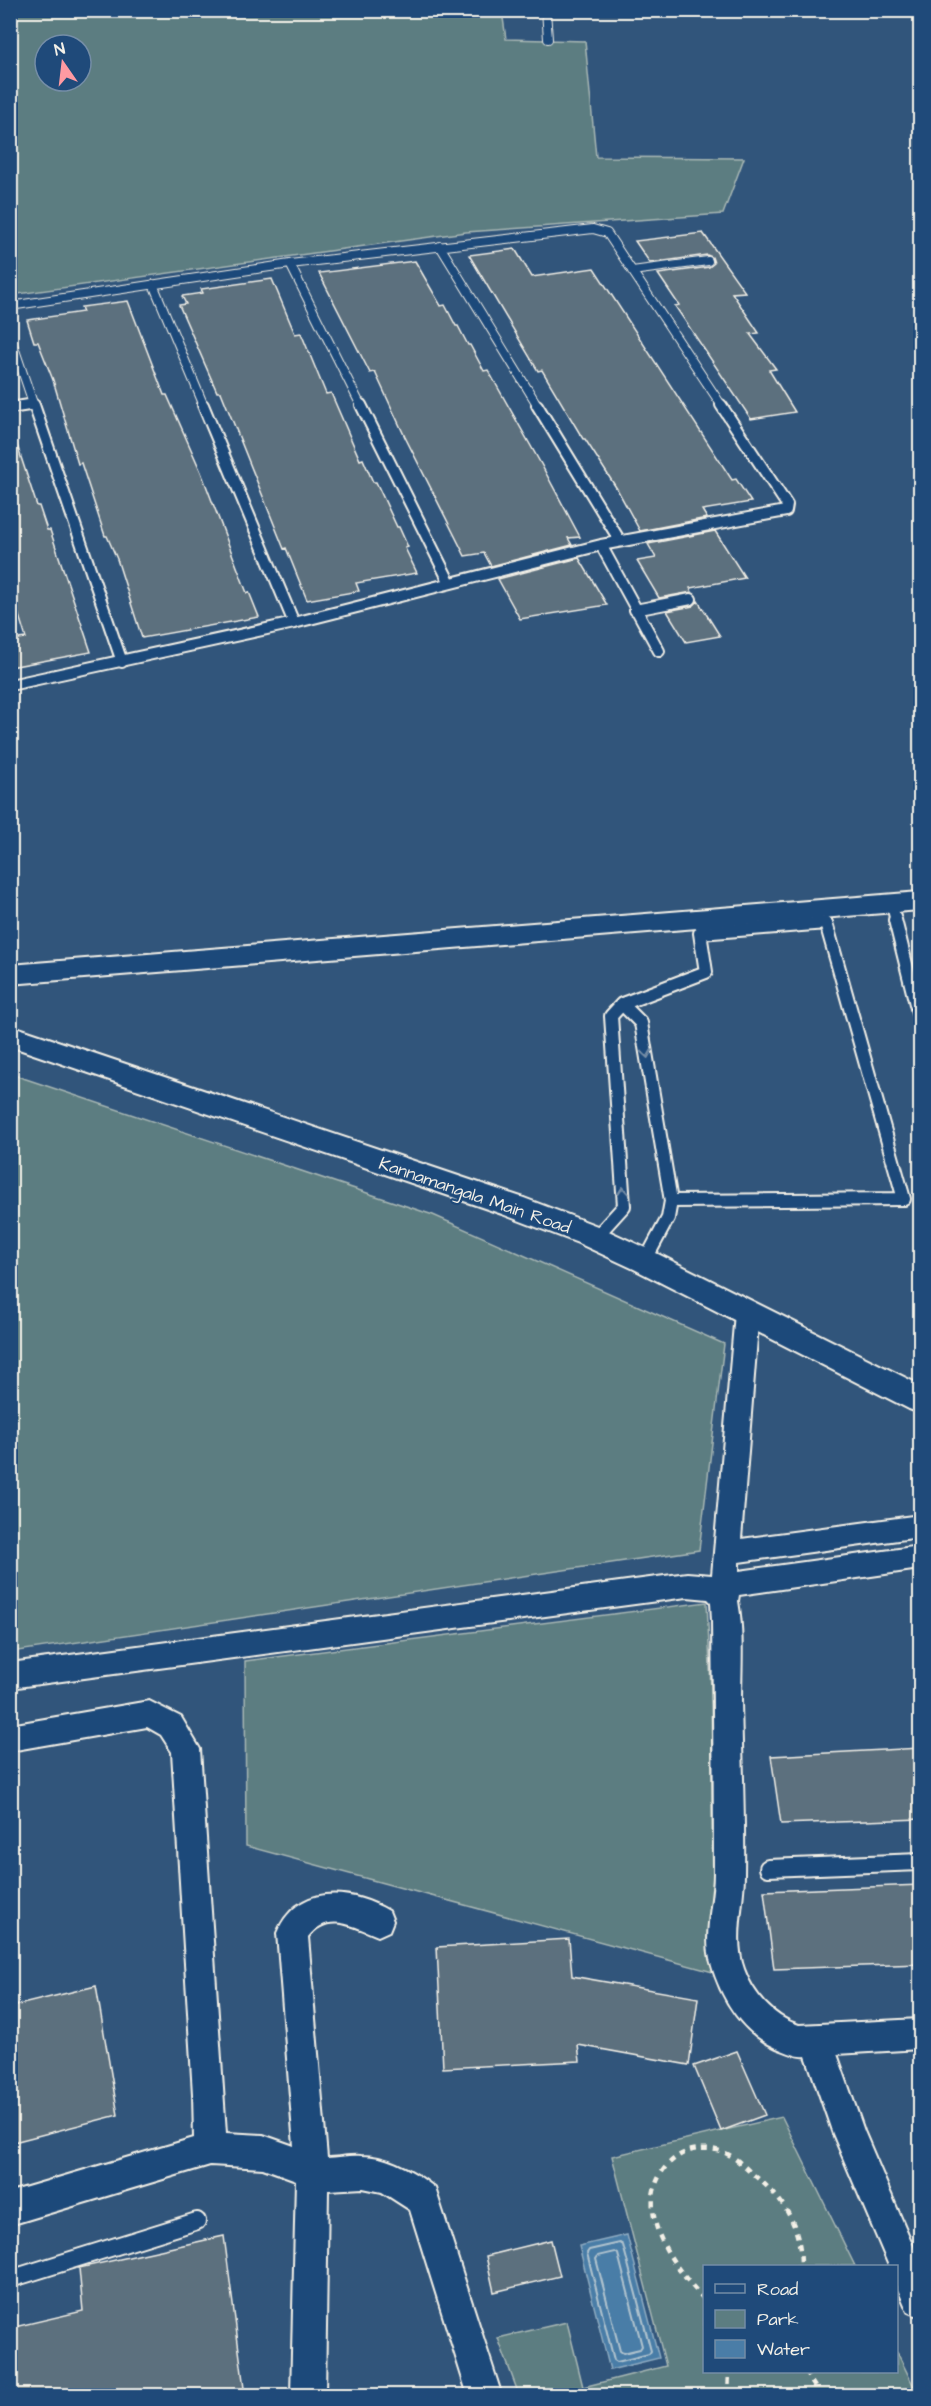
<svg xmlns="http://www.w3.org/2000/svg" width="931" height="2406" font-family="'Architects Daughter',sans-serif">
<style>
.green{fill:#5c7d81;stroke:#a8b7b4;stroke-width:1.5;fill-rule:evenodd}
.water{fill:#4a7da7;stroke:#8eabc1;stroke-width:1.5}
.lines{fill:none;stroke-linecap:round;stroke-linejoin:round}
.shore{stroke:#b0c3ce;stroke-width:2}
.building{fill:#5c6f7e;stroke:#f4f1e8;stroke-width:1.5}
.service-far3-casing{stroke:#f4f1e8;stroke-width:10}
.service-far2-casing{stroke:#f4f1e8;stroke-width:14}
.service-far1-casing{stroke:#f4f1e8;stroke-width:16}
.service-casing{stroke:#f4f1e8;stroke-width:20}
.minor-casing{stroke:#f4f1e8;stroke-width:4}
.tertiary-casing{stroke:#f4f1e8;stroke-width:4}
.path-far1{stroke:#f4f1e8;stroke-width:2;stroke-dasharray:3 3;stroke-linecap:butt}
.path{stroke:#f4f1e8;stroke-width:4.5;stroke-dasharray:6 6;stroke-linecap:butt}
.service-far3{stroke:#1f4a7a;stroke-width:8}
.service-far2{stroke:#1f4a7a;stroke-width:10}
.service-far1{stroke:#1f4a7a;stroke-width:12}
.service{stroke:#1f4a7a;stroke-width:16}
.minor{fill:#1f4a7a;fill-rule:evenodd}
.tertiary{fill:#1f4a7a;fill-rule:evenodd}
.oneway{stroke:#748da6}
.labels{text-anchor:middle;stroke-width:4.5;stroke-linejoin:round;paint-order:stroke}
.street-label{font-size:18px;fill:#f4f1e8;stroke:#1f4a7a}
</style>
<rect width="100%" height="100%" fill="#31557b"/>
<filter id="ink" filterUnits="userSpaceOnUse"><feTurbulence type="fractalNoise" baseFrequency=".0167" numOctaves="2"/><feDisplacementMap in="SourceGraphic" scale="12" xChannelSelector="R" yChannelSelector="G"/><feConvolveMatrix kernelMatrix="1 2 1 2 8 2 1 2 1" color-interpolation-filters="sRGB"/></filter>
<g filter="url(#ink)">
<path class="green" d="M10,11H502L506,39L585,41L596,157L744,158L723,214L466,232L11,295ZM45,45H81V81H45Z
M11,1074L433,1215L724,1344L699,1550L11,1652Z
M707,1602L724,1975L246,1846L245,1661Z
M782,2117L855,2266H704V2372H896L897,2352L918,2395H519L498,2338L567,2322L583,2387L666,2366L612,2156Z"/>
<path class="water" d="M627,2235L659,2358L610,2370L579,2246Z"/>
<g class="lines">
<path class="shore" d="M620,2243L623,2245L651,2351L649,2354L617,2362L614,2360L587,2253L589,2250Z
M615,2252L618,2254L642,2346L640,2349L623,2353L620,2351L596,2259L598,2256Z"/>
</g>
<path class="building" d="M703,233L745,292L732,293L759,333L750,334L776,369L769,370L795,412L751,419L675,306L679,305L658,274L709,267L714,263L712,257L707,255L650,263L635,241Z
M515,249L532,277L594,268L732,480L736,479L751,502L702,510L707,518L640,531L617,489L585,439H583L542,370L538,371L469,255Z
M415,261L441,306L445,305L456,326H458L468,345H470L484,371L488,370L541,464L580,537L568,538L572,545L491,566L484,553L465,556L405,437L375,372L370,373L319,273Z
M272,279L295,334L301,333L326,394L331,393L360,460L363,459L373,482H376L397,527H399L408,547L405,548L417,573L356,583L359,591L307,600L286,548L284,549L221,392H217L179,305L186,304L182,296L203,293L201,289Z
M128,301L164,395H167L201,472L247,593L249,592L259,617L142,638L117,559L107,536H105L81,463L78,464L53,380L38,342H34L27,320L83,312L81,307Z
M15,439L37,506H39L47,530H50L91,652L10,667V640L26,638L10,587V440Z
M715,531L745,578L690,588L692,592L659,598L637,561L656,558L648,544Z
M579,558L607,605L520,619L498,579Z
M698,601L720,636L686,642L667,611L693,606Z
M921,1748V1819L781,1824L771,1756Z
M921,1885V1964L774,1969L764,1891Z
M569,1939L572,1976L698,1998L689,2065L578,2045L580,2061L443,2068L437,1947Z
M96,1986L118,2115L10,2143V2007Z
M737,2051L765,2115L721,2131L694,2066Z
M224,2236L245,2396H10V2328L83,2311L79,2268Z
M551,2240L560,2276L494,2292L486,2256Z"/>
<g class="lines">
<defs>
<path id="service-far3" d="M546,10L548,39
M440,246L538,406
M290,264L361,406
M632,271L708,261
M153,284L204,406
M10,306L290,264L593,229L607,233L722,406
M10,335L34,406
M20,406L34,404"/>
<path id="service-far2" d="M34,405L122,662
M203,405L294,623
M361,405L450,583
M537,405L620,541
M10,408L29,405
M601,545L659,651
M635,610L691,599
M10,685L294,623L601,545L786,511L787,505L721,405
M891,902L896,921"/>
<path id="service-far1" d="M895,920L920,1020
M622,1004L641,1023L671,1201L668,1218L645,1261
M595,1238L624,1206L611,1016L622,1004L706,972L700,933L826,923L904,1199L671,1201"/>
<path id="service" d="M768,1868L920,1862
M10,2279L197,2221"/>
<path id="minor" d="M747,1303L756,1306L759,1313L741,1539L920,1515V1537L739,1562V1571L920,1546V1569L739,1595L738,1601C744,1633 741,1669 741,1701C742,1759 745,1816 744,1874C744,1905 733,1939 744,1969C753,1994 773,2017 799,2025L920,2019V2049L837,2054L864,2131L920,2262V2317L908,2312L896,2285V2266H889L833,2134L806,2056C798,2057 792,2054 784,2051C744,2037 720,1999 710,1959C704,1931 714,1901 714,1873C714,1789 713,1705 712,1621L711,1602L708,1599L687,1597L10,1688V1663L687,1573L712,1575L735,1313L738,1306Z
M149,1701L181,1717L200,1749L226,2133L263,2135L294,2146L277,1933C298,1884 349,1888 389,1911L393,1921L389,1931L378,1936C353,1926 328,1911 308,1937L327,2158C338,2158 350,2155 361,2156C388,2156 414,2171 435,2188L502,2396H468L410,2210L382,2192L363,2188L328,2190L325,2396H291L296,2180L263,2168L210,2165L10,2225V2192L194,2138L193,2094L172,1752L161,1735L147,1727L10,1751V1725Z"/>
<path id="tertiary" d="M920,892V910L10,984V965Z
M10,1025L524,1198L600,1227L656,1253L920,1385V1413L909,1409L634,1269L578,1243L502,1214L10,1046Z"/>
</defs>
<use href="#service-far3" class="service-far3-casing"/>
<use href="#service-far2" class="service-far2-casing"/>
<use href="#service-far1" class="service-far1-casing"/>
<use href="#service" class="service-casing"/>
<use href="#minor" class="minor-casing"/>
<use href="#tertiary" class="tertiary-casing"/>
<path class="path-far1" d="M404,16L416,10"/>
<path class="path" d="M704,2299C682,2275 656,2244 653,2209C649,2170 684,2138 723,2152C736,2157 745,2168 755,2176C785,2200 801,2227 801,2266
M805,2372L821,2396
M728,2396L729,2372"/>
<use href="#service-far3" class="service-far3"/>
<use href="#service-far2" class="service-far2"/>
<use href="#service-far1" class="service-far1"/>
<use href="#service" class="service"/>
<use href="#minor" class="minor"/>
<use href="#tertiary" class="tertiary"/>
</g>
<defs><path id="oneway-chevron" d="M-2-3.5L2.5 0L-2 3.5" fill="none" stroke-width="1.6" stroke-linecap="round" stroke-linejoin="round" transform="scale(1.5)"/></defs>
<g class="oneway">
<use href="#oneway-chevron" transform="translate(647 1054) rotate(81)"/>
<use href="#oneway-chevron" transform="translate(623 1191) rotate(-94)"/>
</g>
</g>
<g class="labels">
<g class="street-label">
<text transform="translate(475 1195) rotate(19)" y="6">Kannamangala Main Road</text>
</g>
</g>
<rect width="931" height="2406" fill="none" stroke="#1f4a7a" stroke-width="36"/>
<rect x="18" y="18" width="895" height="2370" fill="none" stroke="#f4f1e8" stroke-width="2" filter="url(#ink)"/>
<rect x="703" y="2265" width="195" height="108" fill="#1f4a7a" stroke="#748da6" stroke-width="1.5"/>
<rect x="715" y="2284" width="30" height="9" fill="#1f4a7a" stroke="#748da6" stroke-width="1.5"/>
<text x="757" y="2295" font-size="18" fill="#f4f1e8">Road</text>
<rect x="715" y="2310" width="30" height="18" fill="#5c7d81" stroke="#748da6" stroke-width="1.5"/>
<text x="757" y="2325" font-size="18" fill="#f4f1e8">Park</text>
<rect x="715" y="2340" width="30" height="18" fill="#4a7da7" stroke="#748da6" stroke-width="1.5"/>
<text x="757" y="2355" font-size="18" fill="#f4f1e8">Water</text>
<g transform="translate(63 63) rotate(346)"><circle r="28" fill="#1f4a7a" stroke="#748da6" stroke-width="1.5"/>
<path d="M0-4.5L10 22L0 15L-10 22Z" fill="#ff9aa2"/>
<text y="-9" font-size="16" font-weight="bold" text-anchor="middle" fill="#f4f1e8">N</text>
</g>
</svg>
